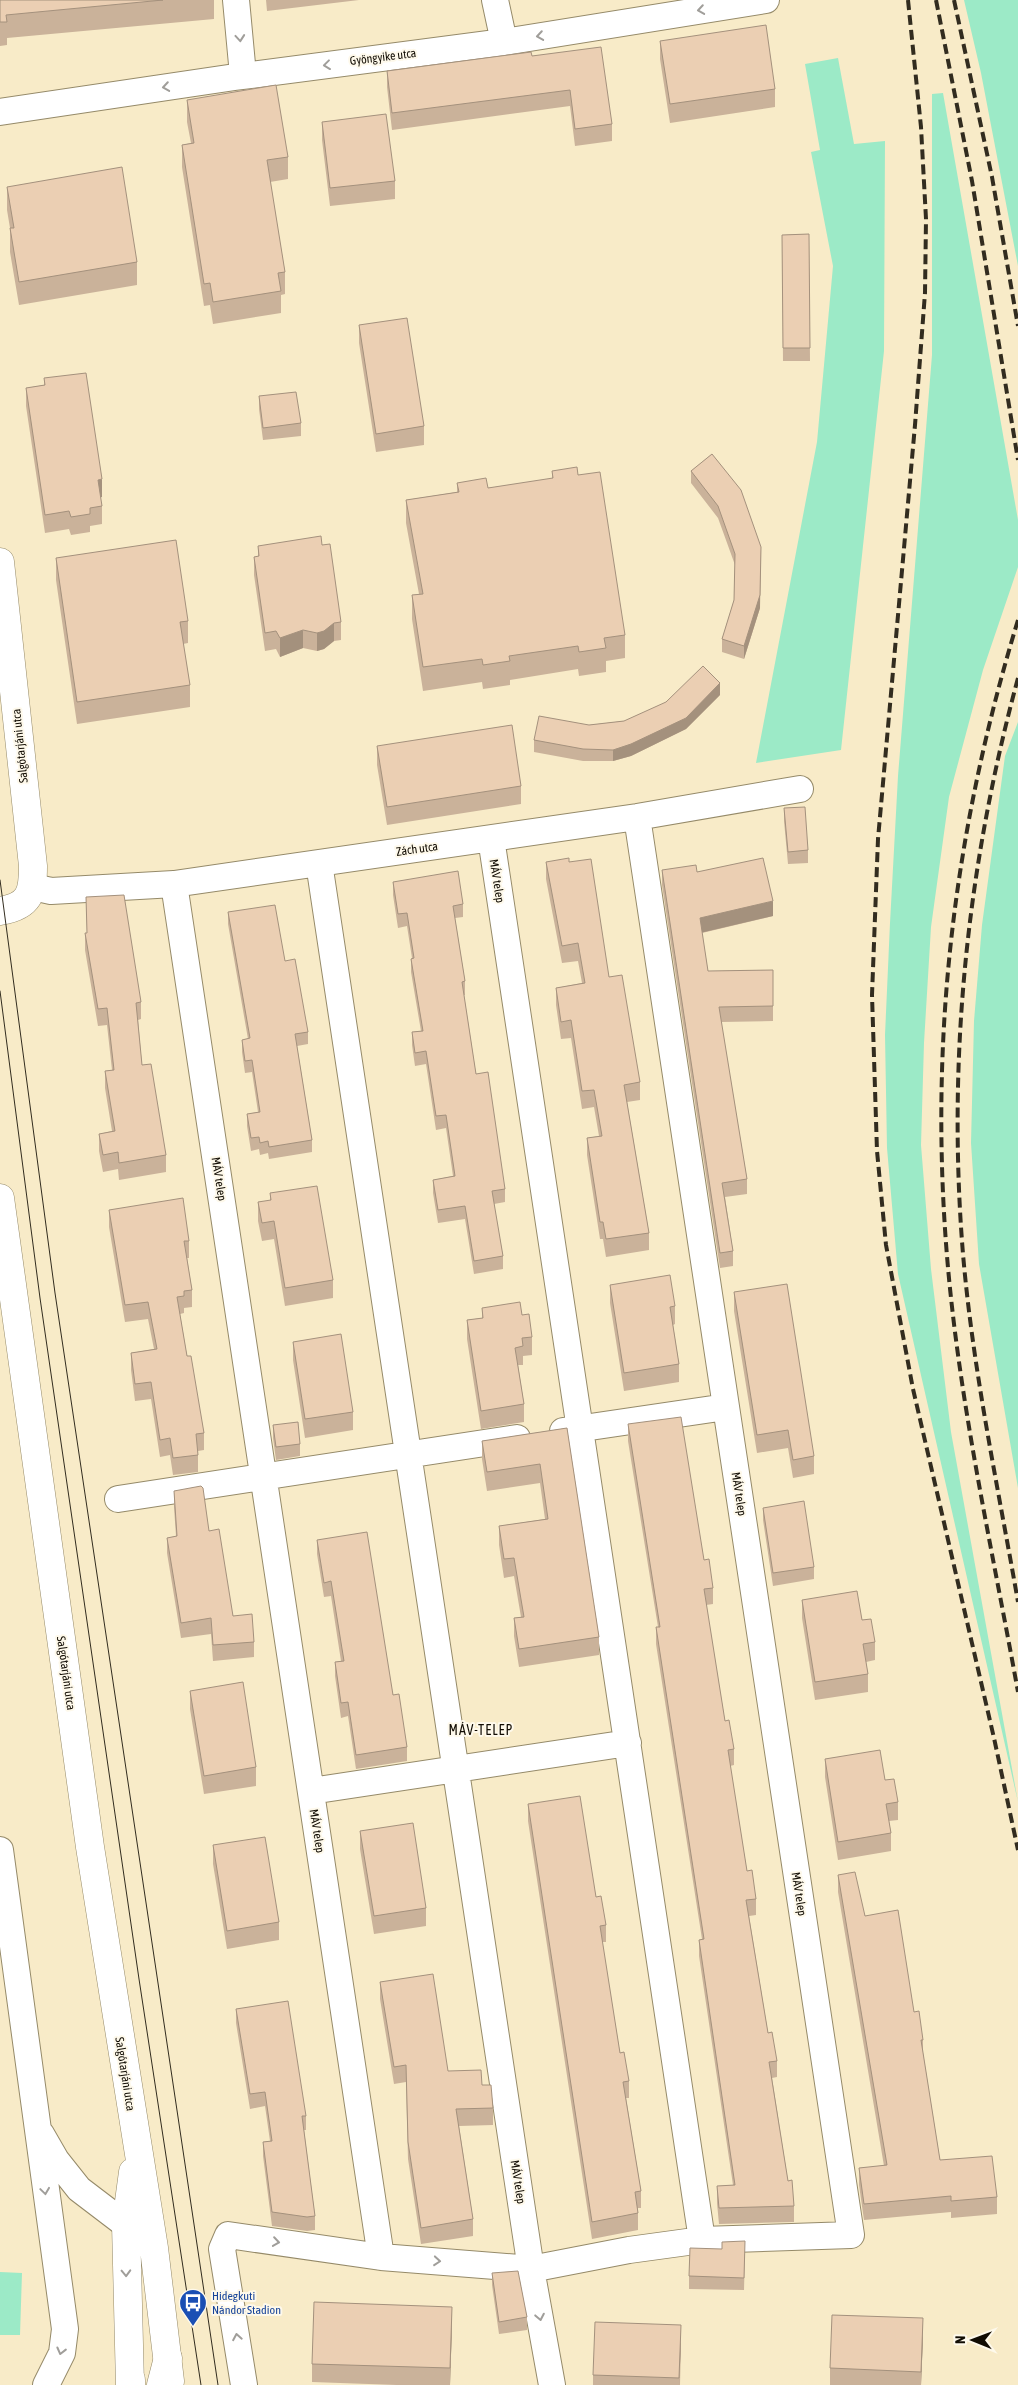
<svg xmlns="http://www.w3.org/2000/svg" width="1018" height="2385" font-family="'Asap Condensed',sans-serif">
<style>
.green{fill:#9ceac7}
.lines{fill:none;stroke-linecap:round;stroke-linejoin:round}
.minor-casing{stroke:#958a69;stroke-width:28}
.tertiary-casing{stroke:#958a69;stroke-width:29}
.primary-casing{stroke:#958a69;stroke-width:29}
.minor{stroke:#fff;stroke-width:26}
.tertiary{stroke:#fff;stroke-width:28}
.primary{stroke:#fff;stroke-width:28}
.tram{stroke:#322c1f;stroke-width:1}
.rail{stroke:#322c1f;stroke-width:4;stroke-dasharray:10 5;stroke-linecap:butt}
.wall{fill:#cab29a}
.shaded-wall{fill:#a4917d}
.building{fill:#ebcfb3;stroke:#a4917d}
.oneway{stroke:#a09e9a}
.labels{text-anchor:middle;stroke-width:4;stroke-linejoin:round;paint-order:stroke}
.street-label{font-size:12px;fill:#110c03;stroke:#fef9eb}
.transit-label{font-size:12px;fill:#164399;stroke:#fef9eb;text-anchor:start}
.neighbourhood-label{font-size:14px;letter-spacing:1px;fill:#110c03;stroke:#fef9eb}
</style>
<rect width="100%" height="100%" fill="#f8ebc8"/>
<path class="green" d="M964,0H1018V266L981,73Z
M838,58L854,144L885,141L884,351L841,750L756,763L817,442L833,266L811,152L820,150L805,64Z
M943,93L1018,520V567L983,670L949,797L931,927L924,1043L921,1145L931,1269L951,1432L1018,1802L898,1274L887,1148L885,1035L890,923L898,776L932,355V94Z
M1018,722V1488L979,1264L971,1143L974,1021L982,925L1005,756Z
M0,2272L22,2273L20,2335H0Z"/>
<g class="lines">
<defs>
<path id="minor" d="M236,0L243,75
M495,0L504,42
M0,112L235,77L504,42L766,0
M491,838L702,2240
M319,863L531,2269L552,2385
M174,884L381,2257
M33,887L51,891L174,884L637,817L800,789
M563,1431L726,1407
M118,1499L517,1438
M311,1791L628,1743
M0,1850L65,2329L62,2353L46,2385
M41,2134L56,2160L79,2189L142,2237
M244,2385L222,2249L228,2235L381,2257L531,2269L629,2250L702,2240L851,2235L637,817"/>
<path id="tertiary" d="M0,562L33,866C33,893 30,906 0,911
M0,1198L90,1847L154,2248L170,2381
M130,2385L126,2224L133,2172"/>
<path id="primary" d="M131,2380V2385
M161,2385L168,2358"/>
</defs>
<use href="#minor" class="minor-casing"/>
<use href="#tertiary" class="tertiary-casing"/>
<use href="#primary" class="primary-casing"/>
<use href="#minor" class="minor"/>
<use href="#tertiary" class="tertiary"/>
<use href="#primary" class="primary"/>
<path class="tram" d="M0,880L55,1293L218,2385
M0,991L40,1298L139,1979L201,2385"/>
<path class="rail" d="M908,0L921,127L926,219L925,293L915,425L878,839L872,995L877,1151L886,1245L913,1389L994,1738L1018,1850
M936,0L972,181L1018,460
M954,0L992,177L1018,326
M1018,620C954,830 929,1037 947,1256C959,1402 992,1548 1018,1692
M1018,678C967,866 947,1059 963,1254C973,1371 998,1487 1018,1602"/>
</g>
<path class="wall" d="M0,0H214V19L7,38V45L0,46Z
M266,0H359L267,11Z
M660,41L775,89V107L670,123L660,59Z
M532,56L612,124V141L575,146L570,106L392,130L387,87V71Z
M187,100L288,157V179L270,182L285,272V294L281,295V313L213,324L210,305L204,306L182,167V145L191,143L187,122Z
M322,122L395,181V199L330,206L322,140Z
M7,187L137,262V285L19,305L10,252V228L7,210Z
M809,234L810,361H783L782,235Z
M359,325L424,426V445L376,452L359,343Z
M44,378L102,497H100L102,506V524L90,526V532L71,535L69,529L45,533L26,406V388L44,385Z
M259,396L301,423V436L263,440L259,409Z
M712,454L760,608L744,659L722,652V639L734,600L735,565L718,518L691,483V471Z
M552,471L578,475L625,635V658L606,661V672L579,676L578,669L510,680V685L483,689L482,682L423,691L412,619V595L419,594L406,523V500L457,492V483L488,488L552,479Z
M322,545L341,622V640L334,641L324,649L317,651L303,648L280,657L276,649L265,651L254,575V557L258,556V546Z
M56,558L188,621V643L183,644L190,685V707L77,724L56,580Z
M720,695L686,729L631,756L613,761H583L534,752V740L589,725L624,721Z
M377,746L521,786V804L387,825L377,765Z
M784,808L808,850V863L788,864L784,821Z
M546,862H569L609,977L640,1082V1100L627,1102L649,1233V1250L606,1257L603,1239H600L587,1155V1138L599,1136L594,1107L582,1109L571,1038L561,1039L556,1005V988L582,983L578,961L562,963L546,879Z
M662,870L697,872L773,916L702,933L708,971L773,970V1021L721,1022L747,1179V1194L725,1197L733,1251V1266L720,1268L662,885Z
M393,882L463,904V917L455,918L465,981V995H464L476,1074L505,1189V1202L494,1204L503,1256V1269L474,1274L465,1219L438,1223L433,1193V1180L453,1176L446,1128L436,1130L426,1064L415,1066L412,1045V1032L421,1031L411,972V959L412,958L407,926L398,928L393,895Z
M86,897L141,1002V1019L138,1020L142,1065L166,1155V1172L119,1180L118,1169L103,1172L99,1151V1134L112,1131L105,1088V1071L112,1070L107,1025L98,1026L85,950V933H87Z
M228,912L285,961L308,1032V1044L297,1046L312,1140V1152L269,1159L268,1153L260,1155L259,1149L251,1151L247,1126V1114L258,1112L252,1072L245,1073L242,1052V1040L248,1039L228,924Z
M270,1193L333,1280V1298L285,1306L274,1239L262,1241L258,1221V1202L270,1201Z
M109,1210L189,1241V1258H187L192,1290V1307L184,1308V1313L180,1314L187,1356L204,1433V1450L198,1451V1472L173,1475L170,1455L160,1457L151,1399L135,1401L131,1370V1353L154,1349L148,1319L125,1322L109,1227Z
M610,1285L675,1306V1324L673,1325L679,1364V1382L624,1391L610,1303Z
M734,1292L814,1456V1474L793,1478L788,1448L757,1453L734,1311Z
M482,1308L522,1315L532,1337V1355L523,1356V1365H518L524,1404V1422L481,1429L467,1339V1320L482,1318Z
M293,1342L353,1412V1430L305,1438L293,1360Z
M628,1424L704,1560L713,1588V1604L706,1605L725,1721L734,1749V1765L730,1766L747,1871L756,1899V1915L749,1916L768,2033L777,2061V2077L772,2078L788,2181L794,2206V2222L719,2224L717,2203V2186L733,2185L699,1956V1940L702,1939L656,1644V1627H658L628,1441Z
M273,1425L300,1444V1456L276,1460L273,1438Z
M567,1428L599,1637V1655L519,1667L514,1636V1618L521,1617L514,1576L504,1578L499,1545V1526L545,1519L540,1483L487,1491L482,1459V1441Z
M174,1491L209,1531L233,1616L254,1642V1657L213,1661L211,1634L181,1638L167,1553V1538L176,1536L174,1507Z
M763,1508L814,1567V1579L773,1586L763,1520Z
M317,1540L393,1695L407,1747V1761L356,1769L348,1716L341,1718L335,1676V1662L341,1661L331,1596L324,1597L317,1554Z
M802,1600L862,1620L875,1642V1660L866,1662L868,1674V1692L815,1700L802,1618Z
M190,1691L256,1767V1786L204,1794L190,1709Z
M825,1759L885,1780L898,1802V1820L889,1821L891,1833V1851L838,1860L825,1777Z
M528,1804L596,1897L606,1925V1942H602L620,2053L629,2081V2098H626L641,2191V2208H638V2230L592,2239L528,1821Z
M360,1831L426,1908V1926L374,1934L360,1849Z
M213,1845L279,1922V1940L227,1949L213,1864Z
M838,1875L865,1916L914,2012L923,2040V2053L940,2160L997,2197V2214L951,2218V2212L864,2220L859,2185V2168L884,2166L838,1892Z
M380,1982L448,2071L482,2085L493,2108V2125L459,2126L473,2219V2236L421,2244L408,2159L406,2082L394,2084L380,1999Z
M236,2009L306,2116V2130H304L315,2216V2230L307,2231L272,2226L263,2156V2142L270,2141L265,2106L250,2109L236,2023Z
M722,2242L745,2254L744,2290L689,2289V2276L722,2249Z
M492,2273L527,2317V2330L499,2334L492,2285Z
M452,2325L450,2385H397L312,2382V2364Z
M923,2337L921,2385H830V2368Z
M681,2343L680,2385H593V2375Z"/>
<path class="shaded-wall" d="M102,479V497L98,498V480Z
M761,547L760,608L744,659V646Z
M334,623V641L324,649L317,651V633Z
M303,630V648L280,657V638Z
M720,683V695L686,729L631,756L613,761V750Z
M773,901V916L700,933V918Z
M452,2307V2325L450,2385V2368Z
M923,2318V2337L921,2385V2372Z
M681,2325V2343L679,2385Z"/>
<path class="building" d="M0,0H163L6,15L7,22H0Z
M766,25L775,89L670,104L660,41Z
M601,47L612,124L575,129L570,90L392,113L387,71L531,52L532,56Z
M276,85L288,157L267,160L285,272L278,273L281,291L213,302L210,283L204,284L182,145L194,143L187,100Z
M386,114L395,181L330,188L322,122Z
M122,167L137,262L19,282L10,228H14L7,187Z
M809,234L810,348H783L782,235Z
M407,318L424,426L376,434L359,325Z
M86,373L102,479L98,480L102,506L90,508V514L71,517L69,511L45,515L26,388L45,385L44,378Z
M296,392L301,423L263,428L259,396Z
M712,454L741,490L761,547L760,595L744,646L722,639L734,600L735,554L718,506L691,471Z
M577,467L578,475L600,472L625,635L604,638L606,648L579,652L578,646L509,656L510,661L483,665L482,659L423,667L412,595L423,594L406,500L459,492L457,483L486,478L488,488L553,478L552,471Z
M321,536L322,545L330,544L341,622L334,623L324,631L317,633L303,630L280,638L276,631L265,633L254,557L259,556L258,546Z
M176,540L188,621L180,622L190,685L77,702L56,558Z
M703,666L720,683L686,718L631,744L613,750L583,749L534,740L539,716L589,725L624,721L666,702Z
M512,725L521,786L387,807L377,746Z
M805,807L808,850L788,852L784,808Z
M569,858V862L591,859L609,977L622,975L640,1082L624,1085L649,1233L606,1239L603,1222H600L587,1138L602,1136L594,1090L582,1091L571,1020L561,1022L556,988L585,983L578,943L562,946L546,862Z
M763,858L773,901L700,918L708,971L773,970V1006L719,1007L747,1179L722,1183L733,1251L720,1253L662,870L696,865L697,872Z
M458,871L463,904L453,906L465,981L462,982L476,1074L488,1072L505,1189L492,1191L503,1256L474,1261L465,1206L438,1210L433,1180L455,1176L446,1115L436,1116L426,1051L415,1053L412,1032L423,1031L411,959L414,958L407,913L398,914L393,882Z
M124,895L141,1002L136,1003L142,1065L151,1064L166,1155L119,1163L118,1152L103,1155L99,1134L115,1131L105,1071L114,1070L107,1008L98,1009L85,933H87L86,897Z
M275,905L285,961L295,959L308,1032L295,1034L312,1140L269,1147L268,1141L260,1143L259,1137L251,1138L247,1114L260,1112L252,1060L245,1061L242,1040L250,1038L228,912Z
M317,1186L333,1280L285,1288L274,1221L262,1223L258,1202L271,1200L270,1193Z
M183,1198L189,1241H184L192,1290L184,1291V1296L177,1297L187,1356H191L204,1433L196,1434L198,1455L173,1458L170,1438L160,1440L151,1382L135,1384L131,1353L157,1349L148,1302L125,1305L109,1210Z
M670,1275L675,1306L670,1307L679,1364L624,1373L610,1285Z
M787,1284L814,1456L793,1460L788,1430L757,1435L734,1292Z
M520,1302L522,1315L529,1314L532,1337L522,1338L523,1346L515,1348L524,1404L481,1411L467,1320L483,1318L482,1308Z
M341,1334L353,1412L305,1419L293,1342Z
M681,1417L704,1560L709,1559L713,1588L704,1589L725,1721L729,1720L734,1749L728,1750L747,1871L752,1870L756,1899L746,1900L768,2033L772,2032L777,2061L769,2062L788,2181L792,2180L794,2206L719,2208L717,2186L735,2185L699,1940L704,1939L656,1627H660L628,1424Z
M298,1422L300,1444L276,1447L273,1425Z
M567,1428L599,1637L519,1649L514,1618L524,1617L514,1558L504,1559L499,1526L548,1519L540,1464L487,1472L482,1441Z
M201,1486L203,1488L209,1531L219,1529L233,1616L252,1614L254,1642L213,1645L211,1618L181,1623L167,1538L177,1536L174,1491Z
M804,1501L814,1567L773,1573L763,1508Z
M367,1532L393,1695L399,1694L407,1747L356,1755L348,1702L341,1703L335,1662L344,1661L331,1581L324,1583L317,1540Z
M857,1591L862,1620L871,1619L875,1642L863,1644L868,1674L815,1682L802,1600Z
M243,1682L256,1767L204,1776L190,1691Z
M880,1750L885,1780L894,1779L898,1802L886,1804L891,1833L838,1842L825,1759Z
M580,1796L596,1897L601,1896L606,1925L600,1926L620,2053L624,2052L629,2081L623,2082L641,2191L635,2192L638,2213L592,2222L528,1804Z
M413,1823L426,1908L374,1916L360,1831Z
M265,1837L279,1922L227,1931L213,1845Z
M855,1872L865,1916L898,1910L914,2012L919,2011L923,2040H921L940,2160L992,2156L997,2197L951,2201V2196L864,2204L859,2168L887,2165L838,1875Z
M433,1974L448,2071L481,2070L482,2085H491L493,2108L456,2109L473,2219L421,2228L408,2142L406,2065L394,2067L380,1982Z
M288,2001L306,2116H302L315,2216L307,2217L272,2212L263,2142L272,2141L265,2092L250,2094L236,2009Z
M745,2241L744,2278L689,2276L690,2248L722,2249V2242Z
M518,2271L527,2317L499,2322L492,2273Z
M314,2302L452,2307L450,2368L312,2364Z
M832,2315L923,2318L921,2372L830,2368Z
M595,2322L681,2325L679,2378L593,2375Z"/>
<defs><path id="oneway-chevron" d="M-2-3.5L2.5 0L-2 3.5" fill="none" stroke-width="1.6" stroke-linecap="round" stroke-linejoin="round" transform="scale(1.25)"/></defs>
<g class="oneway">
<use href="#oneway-chevron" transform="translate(701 10) rotate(171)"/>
<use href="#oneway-chevron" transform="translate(540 36) rotate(171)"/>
<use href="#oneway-chevron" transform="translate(240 38) rotate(85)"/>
<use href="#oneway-chevron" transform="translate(327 65) rotate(173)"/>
<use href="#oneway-chevron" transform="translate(166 87) rotate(171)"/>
<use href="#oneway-chevron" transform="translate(45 2191) rotate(82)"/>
<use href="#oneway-chevron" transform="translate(276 2242) rotate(8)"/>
<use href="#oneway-chevron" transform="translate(437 2261) rotate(5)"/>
<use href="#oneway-chevron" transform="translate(126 2273) rotate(88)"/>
<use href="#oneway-chevron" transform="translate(540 2317) rotate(79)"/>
<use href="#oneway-chevron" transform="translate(237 2337) rotate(-100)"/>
<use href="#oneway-chevron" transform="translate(61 2351) rotate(104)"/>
</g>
<defs>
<symbol id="bus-pin" viewBox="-11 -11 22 30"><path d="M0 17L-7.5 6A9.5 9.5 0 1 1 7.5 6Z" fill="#1a4fb4" stroke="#fef9eb"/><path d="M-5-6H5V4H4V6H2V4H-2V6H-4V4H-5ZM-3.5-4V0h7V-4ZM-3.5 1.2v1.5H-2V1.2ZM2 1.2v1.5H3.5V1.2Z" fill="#fff"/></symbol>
</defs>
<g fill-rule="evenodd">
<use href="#bus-pin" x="177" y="2287" width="32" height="43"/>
</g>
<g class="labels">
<g class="street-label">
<text transform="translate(383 57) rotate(-7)" y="4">Gyöngyike utca</text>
<text transform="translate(20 746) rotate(-96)" y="4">Salgótarjáni utca</text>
<text transform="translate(417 849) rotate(-8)" y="4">Zách utca</text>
<text transform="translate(497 881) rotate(81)" y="4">MÁV telep</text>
<text transform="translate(219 1179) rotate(81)" y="4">MÁV telep</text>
<text transform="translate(739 1494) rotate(81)" y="4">MÁV telep</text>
<text transform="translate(66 1673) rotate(82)" y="4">Salgótarjáni utca</text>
<text transform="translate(317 1831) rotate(81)" y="4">MÁV telep</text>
<text transform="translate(799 1894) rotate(81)" y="4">MÁV telep</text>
<text transform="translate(125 2074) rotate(81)" y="4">Salgótarjáni utca</text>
<text transform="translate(518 2182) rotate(81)" y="4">MÁV telep</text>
</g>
<g class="transit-label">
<text x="212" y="2300">Hidegkuti<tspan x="212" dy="14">Nándor Stadion</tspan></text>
</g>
<g class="neighbourhood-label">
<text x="481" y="1735">MÁV-TELEP</text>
</g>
</g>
<g transform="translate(973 2340) rotate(271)" stroke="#fef9eb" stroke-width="4" paint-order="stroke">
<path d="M0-4L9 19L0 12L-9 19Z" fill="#110c03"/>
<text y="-8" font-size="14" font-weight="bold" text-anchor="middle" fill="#110c03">N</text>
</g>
</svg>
